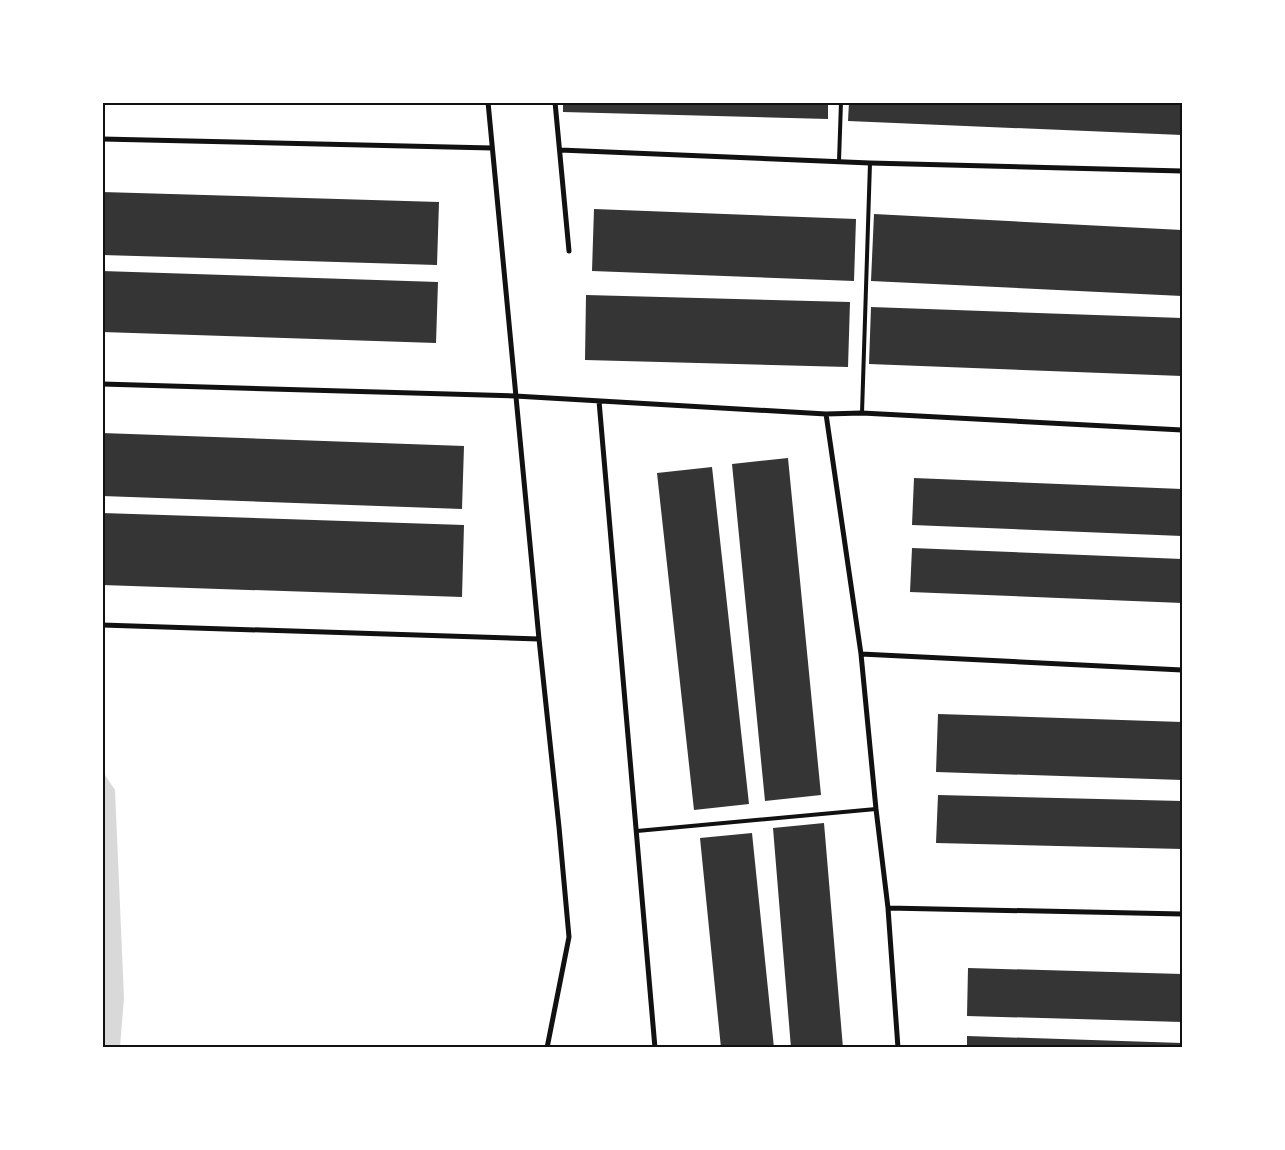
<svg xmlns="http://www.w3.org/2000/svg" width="1285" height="1150" font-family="Commissioner,sans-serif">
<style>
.water{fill:#d9d9d9}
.building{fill:#353535}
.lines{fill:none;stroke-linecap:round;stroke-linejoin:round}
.service{stroke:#111;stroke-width:4}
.minor{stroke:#111;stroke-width:5}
.neatline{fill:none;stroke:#111;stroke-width:2}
</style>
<rect width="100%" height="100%" fill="#fff"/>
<path class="water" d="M103,772L115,790L124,998L120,1047H103Z"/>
<path class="building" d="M563,102H828V119L563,112Z
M849,102H1182V135L848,121Z
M102,192L439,202L437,265L102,255Z
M594,209L856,219L854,281L592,271Z
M874,214L1182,230V296L871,281Z
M102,271L438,282L436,343L102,332Z
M586,295L850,302L848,367L585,360Z
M871,307L1182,318V376L869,364Z
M102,433L464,446L462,509L102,496Z
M788,458L821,795L765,801L732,464Z
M712,467L749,804L694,810L657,473Z
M914,478L1182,489V536L912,525Z
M102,513L464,525L462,597L102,585Z
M912,548L1182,559V603L910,592Z
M938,714L1182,722V780L936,772Z
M938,795L1182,801V849L936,843Z
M824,823L843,1048H791L773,828Z
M752,833L774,1048H721L700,838Z
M968,968L1182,974V1022L967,1016Z
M967,1036L1182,1043V1048H967Z"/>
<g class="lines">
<path class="service" d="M839,161L841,102
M862,413L870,163
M637,831L876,809"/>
<path class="minor" d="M488,102L539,639L559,827L569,937L547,1048
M555,102L569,251
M102,139L492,148
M560,150L870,163L1182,171
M102,384L515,396L826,414L862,413L1182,430
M599,401L655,1048
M826,414L861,654L876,809L888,908L898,1048
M102,625L539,639
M861,654L1182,670
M888,908L1182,914"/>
</g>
<rect width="1285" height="1150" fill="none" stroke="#ffffff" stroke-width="208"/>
<rect x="104" y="104" width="1077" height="942" class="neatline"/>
</svg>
